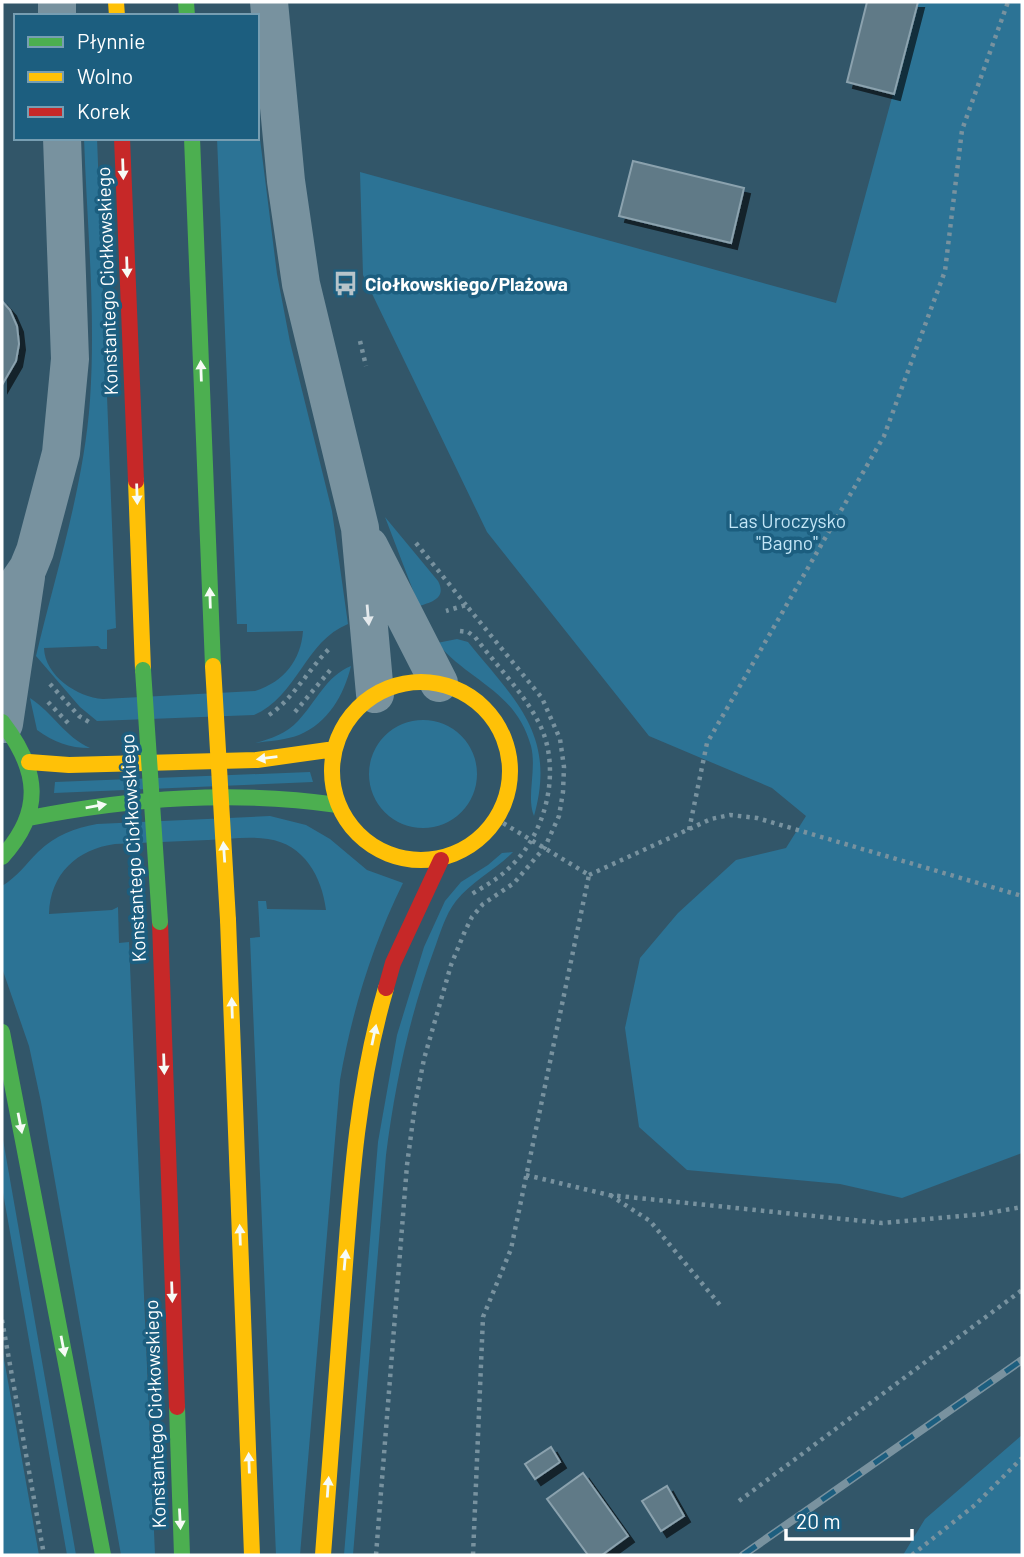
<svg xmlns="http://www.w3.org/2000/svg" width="1024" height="1557" font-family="Barlow,sans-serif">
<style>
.green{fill:#2c7395}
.building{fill:#607a87;stroke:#8ba2ae;stroke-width:2;filter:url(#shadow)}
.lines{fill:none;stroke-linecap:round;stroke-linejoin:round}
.path{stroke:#78929f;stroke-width:4.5;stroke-dasharray:3.5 5;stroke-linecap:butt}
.street{stroke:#78929f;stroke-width:38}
.fast{stroke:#4caf50;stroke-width:16}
.slow{stroke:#ffc107;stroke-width:16}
.jam{stroke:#c62828;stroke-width:16}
.rail-casing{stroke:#79929f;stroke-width:8}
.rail{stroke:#1c5e7f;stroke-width:5;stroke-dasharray:16;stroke-linecap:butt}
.fast-bridge{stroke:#4caf50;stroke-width:16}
.slow-bridge{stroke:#ffc107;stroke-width:16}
.oneway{fill:#f6fbf6}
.oneway2{fill:#e4e9ec}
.labels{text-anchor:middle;stroke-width:7;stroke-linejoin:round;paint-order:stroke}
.street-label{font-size:19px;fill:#fff;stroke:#1c5e7f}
.poi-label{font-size:19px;font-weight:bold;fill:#fff;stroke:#1c5e7f;text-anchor:start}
.park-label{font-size:19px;fill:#c3e6f7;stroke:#1c5e7f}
</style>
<defs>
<filter id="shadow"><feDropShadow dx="6" dy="6" stdDeviation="0" flood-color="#0009"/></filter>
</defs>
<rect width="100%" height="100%" fill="#325669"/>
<path class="green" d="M918,2H1022V1153L902,1198L840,1184L687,1170L639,1127L625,1028L640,958L678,913L736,860L786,848L806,816L772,788L649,736L487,532L363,275L360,172L836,303Z
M257,115L277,274L290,342L332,511L348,624C305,641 297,697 254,715L97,721L80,707L36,656C56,572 84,486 90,400C96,313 87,225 84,138H97L116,628L107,630V649H101L98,646L44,648C45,676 77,697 103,699L255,691C284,682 301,660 303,631L247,632V624H237L217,138H257Z
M385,517L438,581C447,598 432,602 419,606Z
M457,639L468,642C515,700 557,735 534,816C526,797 537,770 531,746C515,690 471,683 437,643Z
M351,666C344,695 328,723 299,735C286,740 269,741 255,743C271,739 287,733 298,721C316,702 326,676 351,666Z
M30,698C53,713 65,737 90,748C69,748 54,742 37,730Z
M369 774a54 54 0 1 1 108 0a54 54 0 1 1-108 0Z
M310,772L313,782L54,793L55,782Z
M270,816L306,825L330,839L367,870L403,883C372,946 352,1011 340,1080L300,1555H276L250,938L260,937L258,901H266L267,909L326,910C322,877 304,844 268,839C249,836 228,839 208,840C177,841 146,843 115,844C77,849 50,874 49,914L112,910L118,907L119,943L129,942L155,1555H121L41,1102L29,1046L2,968V886C17,877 26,864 38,852C56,835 74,828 97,824Z
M513,852C495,870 472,881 456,901C445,915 440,934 434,950C409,1017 395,1085 386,1155L353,1555H344L378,1142L397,1035L424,947L445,901L461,882L488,865L502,853Z
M2,1134L76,1555H67L2,1187Z
M2,1348L39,1555H2Z
M1022,1435V1555H903L925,1519Z"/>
<path class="building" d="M867,2H918L894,94L847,82Z
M633,161L744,188L731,243L619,216Z
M2,301L10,310L17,326L19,344L16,361L2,385Z
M551,1447L560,1462L535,1479L525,1464Z
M583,1473L628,1536L602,1555H588L547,1499Z
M667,1486L684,1516L661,1531L642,1501Z"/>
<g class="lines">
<path class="path" d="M360,341L366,366
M416,543L466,605
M460,631L468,632L475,637C496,665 523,692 539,723C562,768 547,832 511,866C500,878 486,885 472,894
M50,684L79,716L89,722
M48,702L69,724
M295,712L332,668
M269,715C293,699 308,670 329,649
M689,830L707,743L884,436L945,271L962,130L1008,2
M589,875L711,819L730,815L757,818L1022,896
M526,1175L609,1195L882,1223L983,1214L1022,1207
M610,1195L650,1221L720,1305
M2,1320L44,1555
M739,1501L1022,1290
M376,1555L407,1165L415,1105L424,1059L451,965L465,931L472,917L483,904L514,883L545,847L559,816L563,792L564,767L560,739L542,698L466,605L446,611
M473,1555L483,1317L511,1249L589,875L498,820
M912,1555L975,1505L1022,1458"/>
<path class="street" d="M57,2V16
M269,2L286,181L301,284L360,528L375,694
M369,546L439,683
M2,606L28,568L35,551L61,453L70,359L62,138
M4,724L26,577"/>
<path class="fast" d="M186,2L187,16
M192,138L213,666
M2,722C39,770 44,811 2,857
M29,818C132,798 234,790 338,805
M2,1032L103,1555
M177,1407L182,1555"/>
<path class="slow" d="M116,2L117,16
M136,481L143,670
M332 771a89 89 0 1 1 178 0a89 89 0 1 1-178 0Z
M29,762L69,765L257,760L335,749
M228,920L252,1555
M323,1555C330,1463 337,1370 344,1278C351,1181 358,1083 386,988"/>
<path class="jam" d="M122,138L136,481
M160,922L177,1407
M386,988L393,963L441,860"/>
<defs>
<path id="rail" d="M743,1555L1022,1360"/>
</defs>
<use href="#rail" class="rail-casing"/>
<use href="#rail" class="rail"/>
<path class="fast-bridge" d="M143,670L160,922"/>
<path class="slow-bridge" d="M213,666L228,920"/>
</g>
<defs><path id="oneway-solid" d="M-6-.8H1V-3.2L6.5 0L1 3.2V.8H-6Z" transform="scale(1.75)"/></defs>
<g class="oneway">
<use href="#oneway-solid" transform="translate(123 169) rotate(88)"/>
<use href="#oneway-solid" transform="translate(127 267) rotate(88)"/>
<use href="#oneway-solid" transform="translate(201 371) rotate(-92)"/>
<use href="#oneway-solid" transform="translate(137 494) rotate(88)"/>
<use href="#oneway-solid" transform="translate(210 598) rotate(-92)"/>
<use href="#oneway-solid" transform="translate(267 758) rotate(173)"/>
<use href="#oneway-solid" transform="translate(96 806) rotate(-10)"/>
<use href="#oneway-solid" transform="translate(224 852) rotate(-94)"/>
<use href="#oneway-solid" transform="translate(232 1008) rotate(-92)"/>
<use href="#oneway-solid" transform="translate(374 1035) rotate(-78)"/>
<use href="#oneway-solid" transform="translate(164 1064) rotate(88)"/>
<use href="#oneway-solid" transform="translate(20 1123) rotate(79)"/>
<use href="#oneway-solid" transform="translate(240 1235) rotate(-92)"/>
<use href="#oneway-solid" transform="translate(345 1260) rotate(-85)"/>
<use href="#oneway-solid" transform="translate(172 1292) rotate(88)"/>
<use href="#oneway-solid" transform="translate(63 1346) rotate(79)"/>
<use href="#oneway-solid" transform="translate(249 1463) rotate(-92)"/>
<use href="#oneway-solid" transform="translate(328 1487) rotate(-86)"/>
<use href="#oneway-solid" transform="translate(180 1519) rotate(87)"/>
</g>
<use class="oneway2" href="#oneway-solid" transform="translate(368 615) rotate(85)"/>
<defs>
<symbol id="bus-bare" viewBox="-9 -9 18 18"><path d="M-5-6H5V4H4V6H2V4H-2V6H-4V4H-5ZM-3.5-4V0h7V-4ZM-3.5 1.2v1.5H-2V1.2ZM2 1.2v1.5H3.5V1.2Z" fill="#b7c4ca" stroke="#1c5e7f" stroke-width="2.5" paint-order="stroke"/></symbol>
</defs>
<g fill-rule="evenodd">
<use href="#bus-bare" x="328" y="266" width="35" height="35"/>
</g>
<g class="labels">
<g class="street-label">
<text transform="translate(107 281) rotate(-92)" y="7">Konstantego Ciołkowskiego</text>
<text transform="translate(133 848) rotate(-93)" y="7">Konstantego Ciołkowskiego</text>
<text transform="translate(155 1414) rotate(-92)" y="7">Konstantego Ciołkowskiego</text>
</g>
<g class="poi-label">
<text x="365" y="291">Ciołkowskiego/Plażowa</text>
</g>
<g class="park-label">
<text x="787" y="528">Las Uroczysko<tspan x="787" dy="22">"Bagno"</tspan></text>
</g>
</g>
<rect width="1024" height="1557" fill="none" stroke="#ffffff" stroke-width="7"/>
<rect x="14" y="14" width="245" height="126" fill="#1c5e7f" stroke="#779eb2" stroke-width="2"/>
<rect x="28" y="37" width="35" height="10" fill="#4caf50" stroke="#779eb2" stroke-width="2"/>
<text x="77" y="49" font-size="21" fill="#ffffff">Płynnie</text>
<rect x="28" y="72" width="35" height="10" fill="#ffc107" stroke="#779eb2" stroke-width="2"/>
<text x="77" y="84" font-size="21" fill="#ffffff">Wolno</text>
<rect x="28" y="107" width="35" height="10" fill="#c62828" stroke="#779eb2" stroke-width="2"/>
<text x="77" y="119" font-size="21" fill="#ffffff">Korek</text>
<path d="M786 1529v10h126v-10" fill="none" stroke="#ffffff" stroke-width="3.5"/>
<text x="796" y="1529" font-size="21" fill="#ffffff" stroke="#1c5e7f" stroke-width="5" paint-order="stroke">20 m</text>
</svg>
